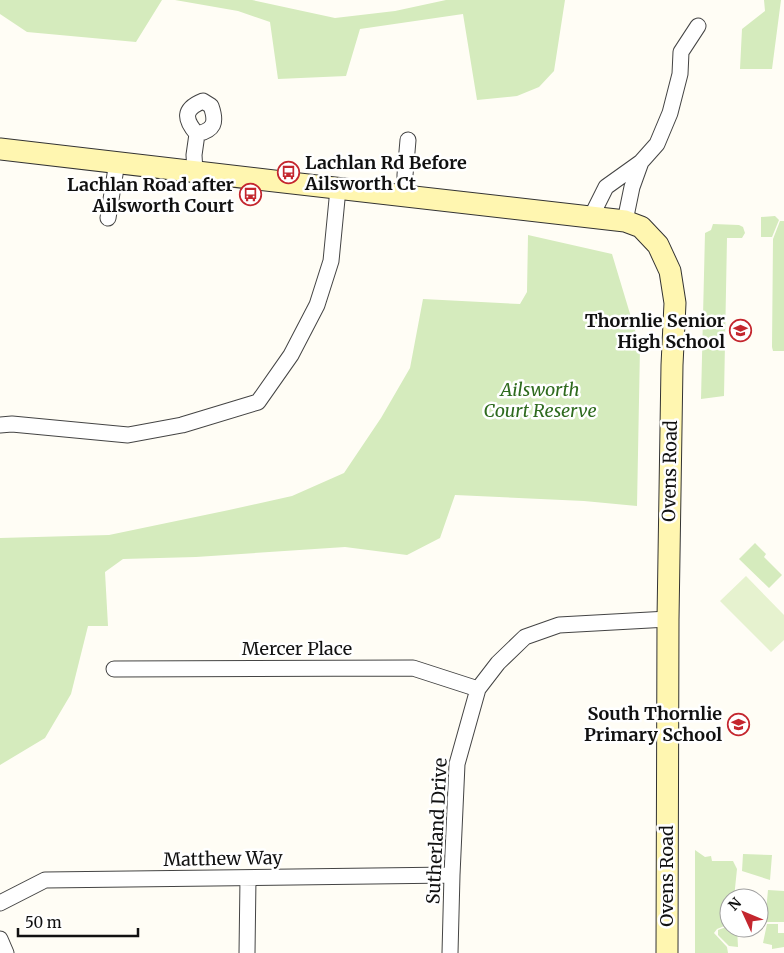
<svg xmlns="http://www.w3.org/2000/svg" width="784" height="953" font-family="Merriweather,serif">
<style>
.green{fill:#d5ebbd}
.pitch{fill:#e6f2cf}
.lines{fill:none;stroke-linecap:round;stroke-linejoin:round}
.street-casing{stroke:#444;stroke-width:17}
.secondary-casing{stroke:#333;stroke-width:23}
.street{stroke:#fff;stroke-width:15}
.secondary{stroke:#fff6b0;stroke-width:21}
.labels{text-anchor:middle;stroke-width:5;stroke-linejoin:round;paint-order:stroke}
.poi-label{font-size:18px;font-weight:bold;fill:#111;stroke:#fff;text-anchor:end}
.park-label{font-size:18px;font-style:italic;fill:#2f6b1f;stroke:#fff}
.street-label{font-size:18px;fill:#111;stroke:#fff}
</style>
<rect width="100%" height="100%" fill="#fffdf5"/>
<path class="green" d="M0,0H162L136,42L27,32L0,14Z
M175,0H252L335,18L395,11L446,0H565L554,71L539,87L517,96L477,100L463,14L360,29L346,76L278,79L270,22L238,11Z
M764,0H781L772,69H740L742,29L765,11Z
M775,216L779,220L772,237H761V217Z
M780,221H784V351H773L772,347L773,239Z
M713,224L739,225L743,227L745,233L742,238H727L724,396L701,399L705,233L711,230Z
M528,235L612,254L640,347L637,506L584,501L455,495L440,538L407,555L345,547L196,557L123,559L105,572L108,626H88L71,694L45,738L0,765V538L109,535L229,510L292,496L344,473L381,418L410,368L423,299L520,304L527,292Z
M755,543L766,554L764,557L782,575L769,588L739,559Z
M695,850L705,857L711,856L712,861H733L737,869L734,898H729V924L717,929L714,933L727,947L728,953H695Z
M743,854L772,855L770,880L742,871Z
M768,890L784,891V922H765Z
M767,924H778V933H784V947L772,949V945L763,943Z
M729,926V928H737L738,947L729,946L718,935V930Z"/>
<path class="pitch" d="M746,576L784,615V640L771,652L720,601Z"/>
<g class="lines">
<defs>
<path id="street" d="M203,101L211,106C217,123 214,130 197,134C184,119 183,109 203,101Z
M195,172L194,155L197,134
M405,195V175L408,140
M591,217L606,187L641,162
M108,218L117,162
M625,221L632,187L641,162L657,144L670,113L680,74L681,52L698,26
M0,425L12,424L128,435L182,425L258,402L291,355L317,305L331,261L338,189
M114,669L413,668L478,689
M0,903L45,880L452,875
M0,939L6,953
M247,953L248,878
M450,953L452,875L457,764L478,689L498,663L525,637L559,625L668,619"/>
<path id="secondary" d="M0,149C208,173 417,198 625,221L641,227L658,245L670,271L675,303L672,365L668,619L667,953"/>
</defs>
<use href="#street" class="street-casing"/>
<use href="#secondary" class="secondary-casing"/>
<use href="#street" class="street"/>
<use href="#secondary" class="secondary"/>
</g>
<defs>
<symbol id="bus-ring" viewBox="-11 -11 22 22"><circle r="9.5" fill="#fff" stroke="#c4262e" stroke-width="1.5"/><path d="M-5-6H5V4H4V6H2V4H-2V6H-4V4H-5ZM-3.5-4V0h7V-4ZM-3.5 1.2v1.5H-2V1.2ZM2 1.2v1.5H3.5V1.2Z" fill="#c4262e"/></symbol>
<symbol id="school-ring" viewBox="-11 -11 22 22"><circle r="9.5" fill="#fff" stroke="#c4262e" stroke-width="1.5"/><path d="M0-5L7-2L0 1L-7-2ZM-4 1L0 2.5L4 1V4Q0 6-4 4Z" fill="#c4262e"/></symbol>
</defs>
<g fill-rule="evenodd">
<use href="#bus-ring" x="276" y="160" width="25" height="25"/>
<use href="#bus-ring" x="238" y="182" width="25" height="25"/>
<use href="#school-ring" x="728" y="318" width="25" height="25"/>
<use href="#school-ring" x="726" y="712" width="25" height="25"/>
</g>
<g class="labels">
<g class="poi-label">
<text x="305" y="169" text-anchor="start">Lachlan Rd Before<tspan x="305" dy="21">Ailsworth Ct</tspan></text>
<text x="234" y="191">Lachlan Road after<tspan x="234" dy="21">Ailsworth Court</tspan></text>
<text x="725" y="327">Thornlie Senior<tspan x="725" dy="21">High School</tspan></text>
<text x="722" y="720">South Thornlie<tspan x="722" dy="21">Primary School</tspan></text>
</g>
<g class="park-label">
<text x="540" y="396">Ailsworth<tspan x="540" dy="21">Court Reserve</tspan></text>
</g>
<g class="street-label">
<text transform="translate(670 471) rotate(-89)" y="6">Ovens Road</text>
<text x="297" y="655">Mercer Place</text>
<text transform="translate(437 831) rotate(-87)" y="6">Sutherland Drive</text>
<text transform="translate(223 859) rotate(-1)" y="6">Matthew Way</text>
<text transform="translate(667 876) rotate(-90)" y="6">Ovens Road</text>
</g>
</g>
<g transform="translate(744 913) rotate(314)"><circle r="24" fill="#ffffff" stroke="#a0a0a0"/>
<path d="M0-4L9 19L0 12L-9 19Z" fill="#c4262e"/>
<text y="-8" font-size="14" font-weight="bold" text-anchor="middle" fill="#111111">N</text>
</g>
<path d="M18 928v8h120v-8" fill="none" stroke="#111111" stroke-width="2.5"/>
<text x="25" y="928" font-size="15" fill="#111111" stroke="#ffffff" stroke-width="4" paint-order="stroke">50 m</text>
</svg>
